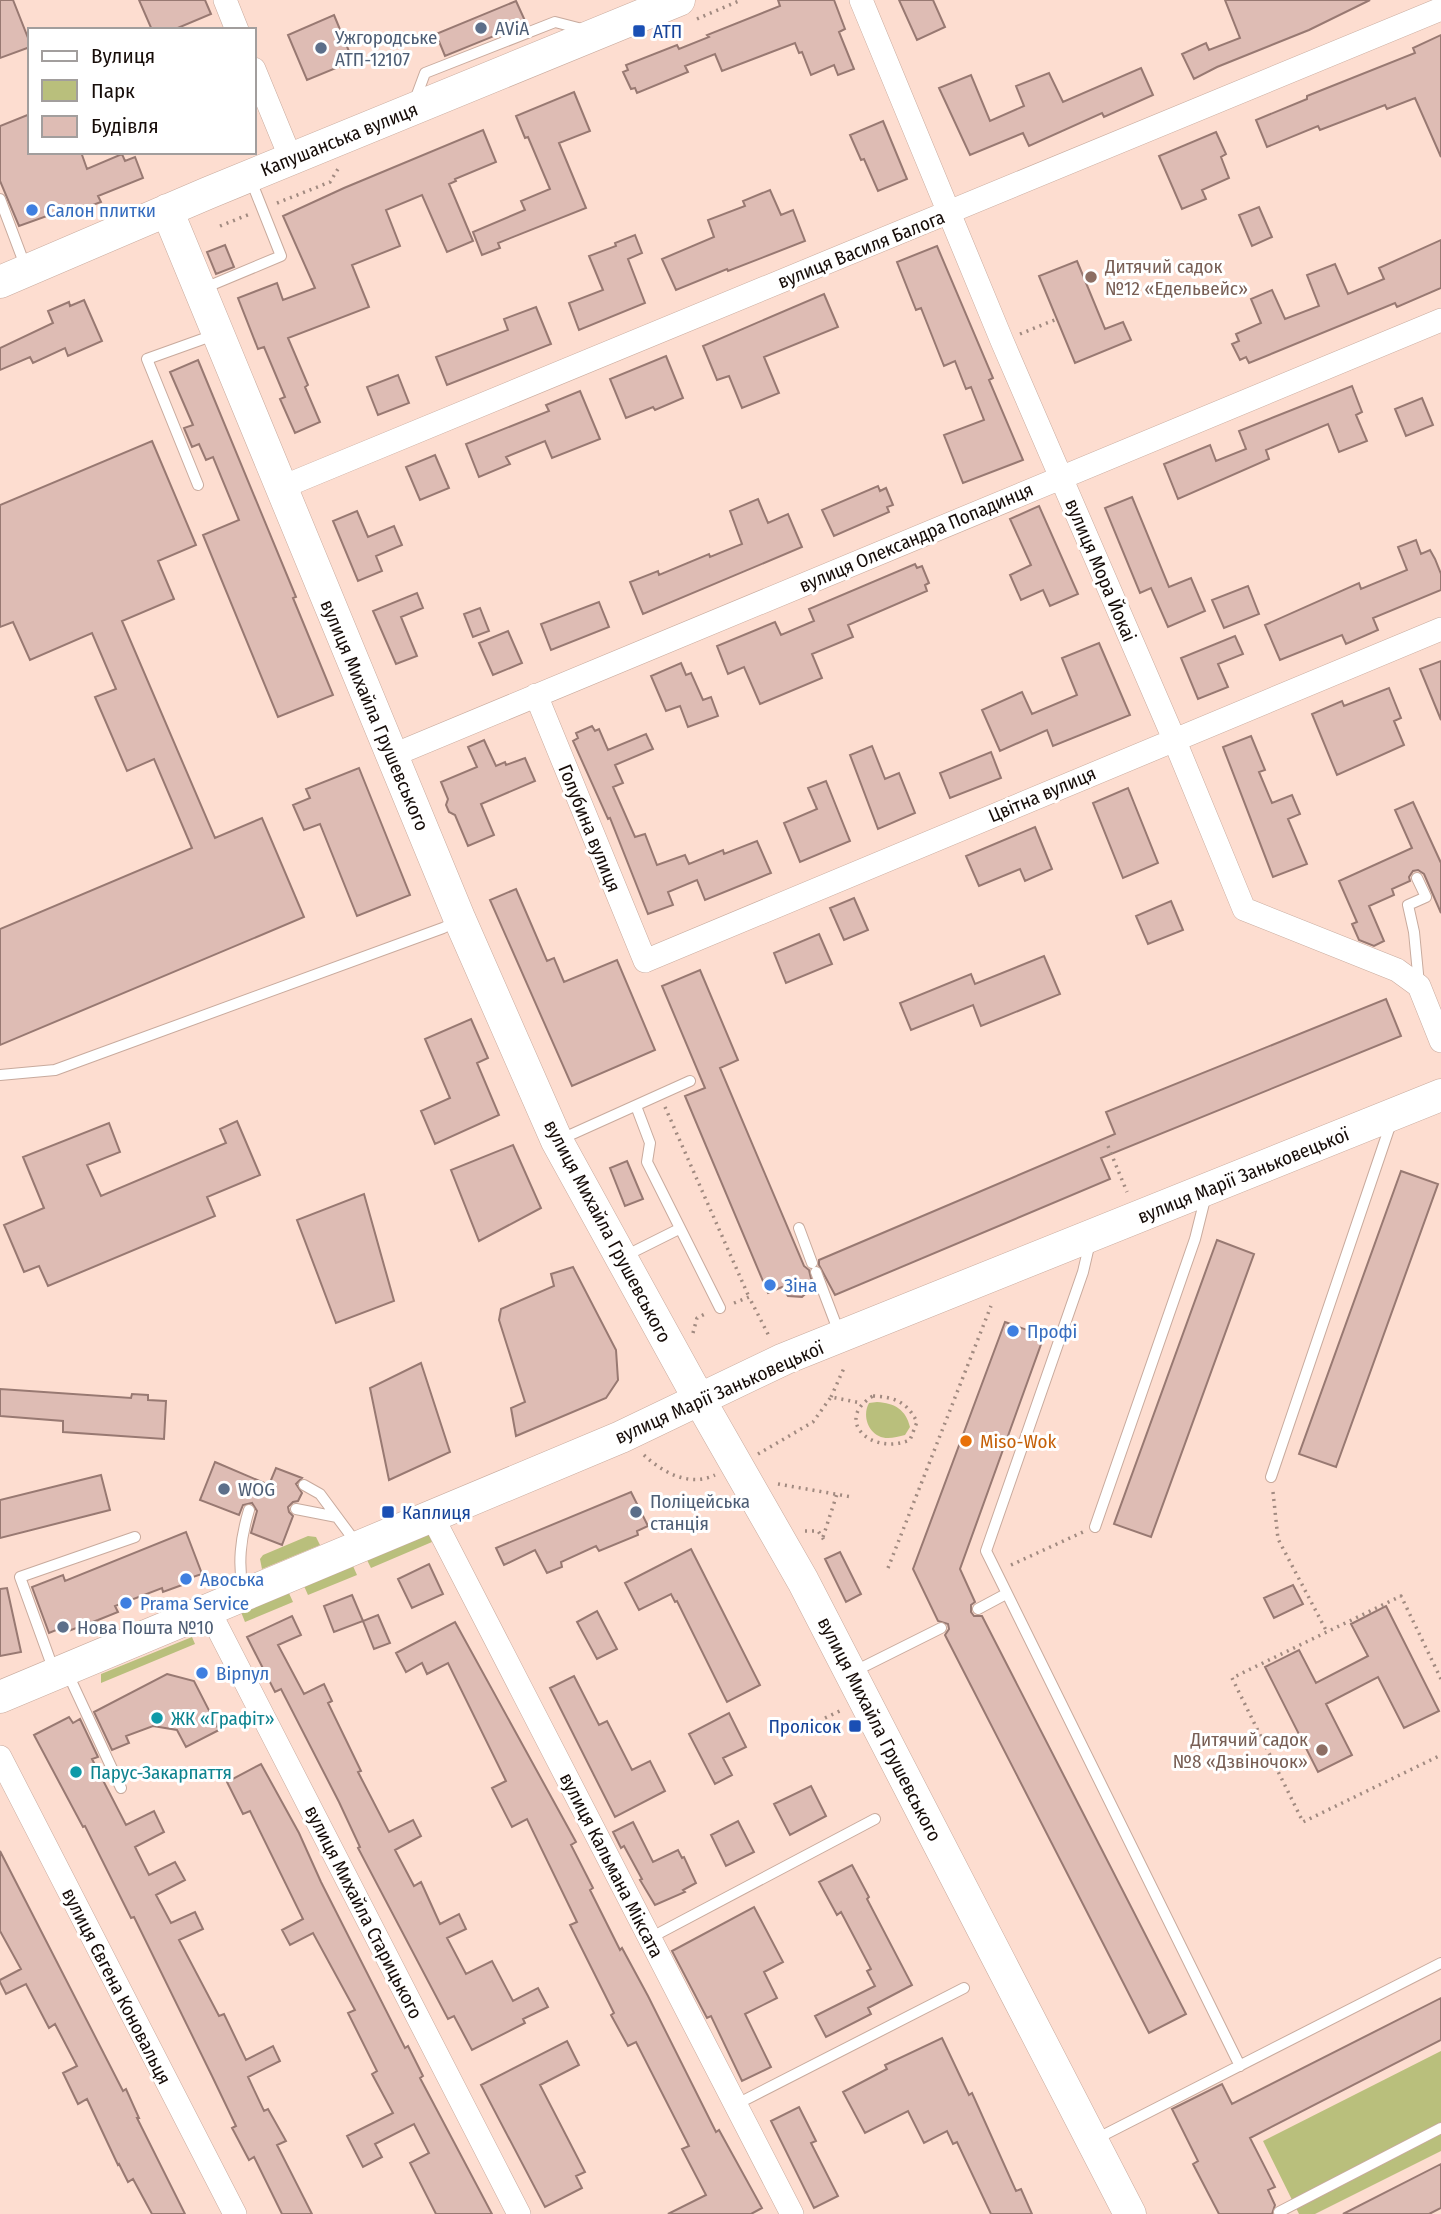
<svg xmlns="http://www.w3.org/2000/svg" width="1441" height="2214" font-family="'Fira Sans Condensed',sans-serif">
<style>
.green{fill:#b9bf7c}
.building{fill:#debcb4;stroke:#987972;stroke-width:2}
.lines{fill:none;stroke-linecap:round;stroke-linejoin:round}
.lane-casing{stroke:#c8aa9d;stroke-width:12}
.street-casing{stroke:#c8aa9d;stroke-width:24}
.secondary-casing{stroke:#c8aa9d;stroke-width:33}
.path{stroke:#a18a80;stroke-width:3.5;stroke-dasharray:2 5;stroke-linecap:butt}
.lane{stroke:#fff;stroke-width:10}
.street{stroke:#fff;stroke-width:23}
.secondary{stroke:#fff;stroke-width:32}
.service-dot{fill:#5c6f8a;stroke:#fff;stroke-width:2.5}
.transit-dot{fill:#1a4fb4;stroke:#fff;stroke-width:2.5}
.shop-dot{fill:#3f7fe0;stroke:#fff;stroke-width:2.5}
.education-dot{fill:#8d6e63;stroke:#fff;stroke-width:2.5}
.food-dot{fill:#e8710a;stroke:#fff;stroke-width:2.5}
.culture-dot{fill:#0f9aa8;stroke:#fff;stroke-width:2.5}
.labels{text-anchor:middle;stroke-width:6;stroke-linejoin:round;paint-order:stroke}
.service-label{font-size:19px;fill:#4e5e75;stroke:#fff;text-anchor:start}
.transit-label{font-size:19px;fill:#164399;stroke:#fff;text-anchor:start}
.street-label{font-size:19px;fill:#170d09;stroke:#fff}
.shop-label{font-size:19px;fill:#366cbe;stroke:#fff;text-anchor:start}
.education-label{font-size:19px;fill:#785e54;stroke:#fff;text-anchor:start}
.food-label{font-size:19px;fill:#c56008;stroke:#fff;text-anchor:start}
.culture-label{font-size:19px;fill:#0d838f;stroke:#fff;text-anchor:start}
</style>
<rect width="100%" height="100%" fill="#fdddd0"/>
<path class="green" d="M877,1402C895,1403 906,1410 910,1427L905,1435C900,1436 893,1438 888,1438C870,1438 861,1417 869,1403Z
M428,1532L432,1542L371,1568L366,1558Z
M308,1536L316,1537L320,1545L262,1569L260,1559L263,1555Z
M353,1566L357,1575L308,1595L304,1586Z
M288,1591L293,1602L245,1622L241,1612Z
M192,1637L195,1644L101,1683V1674Z
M1441,2051V2151L1315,2214H1299L1263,2141Z"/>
<path class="building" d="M0,0H13L30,43V47L0,58Z
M139,0H205L211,14L173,30H152Z
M778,0H834L845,29L839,32L854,69L838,75L834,65L811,75L802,52L799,53L795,43L722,71L715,54L685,66L688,72L637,93L635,88L631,89L623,72L628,70L626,65L677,45L679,49L709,37L707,35L780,6Z
M899,0H933L945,27L917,40Z
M1225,0H1370L1309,30L1217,67L1194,79L1182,54L1206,43L1209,50L1240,38Z
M516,1L526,23L445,56L436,34Z
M334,15L353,61L307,80L288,35Z
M1441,35V157L1415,98L1387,109L1385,105L1320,130L1318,126L1267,147L1256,120L1307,99V96L1415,53L1413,48Z
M1141,68L1153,95L1104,117L1102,113L1029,146L1023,133L970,155L939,88L971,75L990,121L1024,106L1016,86L1049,73L1063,102Z
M574,92L590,131L559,143L586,208L498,243L500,248L482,255L473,232L525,210L521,201L550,189L528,137L525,138L516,116Z
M30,114V152H81L87,169L122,154L125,161L135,157L143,178L98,196L101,202L74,212L72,207L19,226L0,181V126Z
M883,121L907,179L878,191L864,159L861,160L850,135Z
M483,130L496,162L455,179L456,181L449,184L473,241L447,252L422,195L386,210L400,246L352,265L369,307L288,338L308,385L305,387L320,422L295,433L280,399L285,397L264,347L258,349L238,298L277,283L283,300L315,288L283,216L344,188Z
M1216,132L1226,154L1221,157L1229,178L1202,190L1206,199L1182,209L1159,156Z
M770,190L781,215L793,210L805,241L728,271L727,269L676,290L662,259L714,237L708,220L745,206L743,201Z
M1259,207L1272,237L1252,246L1239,215Z
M635,235L642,253L628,259L645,303L579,330L569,303L603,290L589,256L616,246L615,243Z
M1441,240V288L1397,307L1395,303L1249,363L1246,357L1240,360L1232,344L1239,341L1236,334L1261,323L1251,299L1272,290L1285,319L1319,306L1307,275L1335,264L1348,294L1384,279L1379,268Z
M225,245L234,267L216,274L207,252Z
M937,246L993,378L989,380L1023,460L963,483L944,435L984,420L971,387L966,389L955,361L944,366L921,308L916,310L897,262Z
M1077,261L1105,329L1123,322L1131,340L1075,363L1039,276Z
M824,294L838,327L764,357L779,393L742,408L729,376L717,380L703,346Z
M84,300L102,341L68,356L65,348L33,363L30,357L0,370V348L53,323L48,311L69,302L70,306Z
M536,307L551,344L447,385L436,357L508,330L504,319Z
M666,356L683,398L655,410L653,407L626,418L610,379Z
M198,360L296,597L293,598L333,695L278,717L203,535L239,520L213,457L206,460L199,444L192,447L184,428L193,425L170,372Z
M398,375L409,403L378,415L367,387Z
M1352,386L1362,412L1356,415L1367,441L1339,452L1328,424L1266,450L1269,459L1178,499L1164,464L1210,445L1216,461L1246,449L1239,431Z
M580,391L600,439L552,458L545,441L506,457L510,464L479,477L466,444L549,411L546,405Z
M1422,398L1433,425L1406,436L1395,409Z
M152,441L196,545L158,561L174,599L122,621L215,838L262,818L304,917L0,1045V929L192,848L154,759L127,771L95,697L116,689L92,633L30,660L13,622L0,627V505Z
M435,455L449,488L420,500L406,467Z
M878,486L880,491L886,488L893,505L887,507L889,512L834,536L822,510Z
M1132,497L1169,587L1191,578L1205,611L1168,627L1151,588L1140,593L1105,508Z
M758,499L768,523L788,514L802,547L643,614L630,582L658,571L659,575L709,554L710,557L742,544L730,511Z
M1039,506L1078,594L1050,606L1043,590L1021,600L1010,575L1031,565L1010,519Z
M357,511L368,537L394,526L402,545L376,556L382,571L358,581L333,521Z
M1416,540L1421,554L1430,550L1435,559L1441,574V590L1373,618L1378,630L1346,644L1342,635L1280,660L1265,625L1359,583L1361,589L1407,570L1398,547Z
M915,564L917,568L922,566L929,583L925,585L927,591L848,625L853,637L812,654L822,678L760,704L744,667L728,674L717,646L775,622L781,635L814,621L809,609Z
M1248,586L1259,614L1224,628L1212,600Z
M417,593L423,608L401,617L417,656L396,664L373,611Z
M599,602L609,627L551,650L541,624Z
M480,608L489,631L473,637L464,614Z
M508,631L522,663L493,675L479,643Z
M1235,636L1243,654L1218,664L1228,687L1198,699L1181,658Z
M1099,643L1130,715L1053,746L1047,730L1000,751L982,710L1022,692L1032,714L1077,695L1062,658Z
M1441,661V720L1420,669Z
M681,663L686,675L691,673L703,700L711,697L718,716L688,727L680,706L666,711L651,676Z
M1389,688L1401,718L1394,721L1404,745L1337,775L1312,714L1342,701L1344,706Z
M592,726L595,731L599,729L608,750L646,734L653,749L615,765L623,783L613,787L635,837L645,834L657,865L685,855L689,864L723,850L724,854L757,841L771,873L705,900L697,880L668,892L673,905L648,914L610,818L608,819L573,741L578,738L576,733Z
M1251,736L1265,770L1259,772L1272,803L1292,795L1300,814L1288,819L1307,864L1273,877L1223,747Z
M484,740L496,766L505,762L506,765L525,758L535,781L481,804L494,835L468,846L455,815L449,812L446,805L448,799L441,782L477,767L468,747Z
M872,746L885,779L899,773L915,813L878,829L850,755Z
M991,752L1001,778L950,798L940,773Z
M359,768L410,895L357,916L320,824L304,830L293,805L310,798L306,789Z
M826,781L850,841L800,862L784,823L817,809L808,788Z
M1128,788L1158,863L1123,878L1093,803Z
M1413,802L1441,863V913L1424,874L1418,870L1413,871L1409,877L1410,881L1392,889L1394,895L1369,906L1384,941L1374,946L1359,940L1352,924L1357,922L1339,881L1412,848L1395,810Z
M1035,827L1052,869L1025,881L1020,869L979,886L966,856Z
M516,889L547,961L554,958L564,982L617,960L655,1050L572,1086L490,900Z
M854,898L868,930L844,940L830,908Z
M1171,901L1183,930L1148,944L1136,916Z
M819,934L832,964L786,983L774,953Z
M1044,956L1060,994L981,1026L973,1005L911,1030L900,1003L971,974L975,984Z
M700,970L738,1060L720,1068L804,1266L809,1270L813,1287L802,1297L788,1296L782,1287L768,1293L685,1096L705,1088L662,986Z
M1386,999L1401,1036L1101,1158L1110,1179L835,1295L819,1265V1260L1115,1134L1106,1112Z
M471,1019L488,1058L477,1063L499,1115L435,1144L421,1111L450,1098L425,1039Z
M237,1121L260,1175L207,1197L215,1216L48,1286L39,1266L24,1272L4,1225L44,1208L23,1157L109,1123L120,1152L87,1165L101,1196L226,1143L220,1129Z
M513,1145L541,1208L479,1241L451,1170Z
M627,1161L643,1199L625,1206L610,1168Z
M1401,1171L1438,1184L1336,1467L1299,1454Z
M364,1194L394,1301L336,1323L297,1220Z
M1217,1240L1254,1254L1151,1537L1114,1524Z
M573,1267L616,1350L618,1380L606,1398L516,1436L511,1408L525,1402L499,1320L501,1309L554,1286L551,1274Z
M1005,1322L1044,1336L960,1569L975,1602L971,1605V1612L974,1616H982L1186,2014L1149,2033L945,1635L949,1629L948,1624L938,1621L913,1569Z
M421,1363L450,1452L389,1480L370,1388Z
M0,1389L131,1398L132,1394L148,1395V1400L166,1401L164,1439L63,1432V1421L0,1416Z
M215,1462L269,1485L276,1468L302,1478L296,1484L302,1493L298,1501L293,1502L288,1507L289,1512L293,1516L282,1545L251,1533L257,1511L252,1503L243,1505L239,1515L200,1500Z
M101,1475L110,1510L0,1538V1500Z
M631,1492L648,1526L637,1531L638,1535L599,1551L596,1546L561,1562L562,1567L547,1573L535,1550L504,1565L496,1548Z
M186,1532L202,1574L181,1581L182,1585L163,1592L162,1588L115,1606L118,1612L98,1620L63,1633L61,1628L49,1633L32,1587L63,1575L65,1581Z
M691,1549L760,1685L727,1702L677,1601L675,1602L671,1594L639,1610L625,1583Z
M840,1552L861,1594L846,1602L825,1559Z
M429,1564L443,1594L412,1608L398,1579Z
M1293,1585L1303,1604L1274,1618L1264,1598Z
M7,1588L21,1652L0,1656V1589Z
M352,1595L363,1621L334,1632L324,1606Z
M1386,1606L1439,1711L1404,1728L1378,1677L1326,1704L1352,1755L1318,1772L1265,1667L1299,1650L1316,1683L1368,1656L1351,1624Z
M597,1611L617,1649L597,1659L577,1622Z
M378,1615L390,1643L374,1649L363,1621Z
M292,1616L301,1635L278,1645L304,1694L324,1684L332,1701L328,1703L361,1771L358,1772L389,1832L413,1820L421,1836L395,1850L414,1886L421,1882L440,1924L459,1914L466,1929L447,1938L466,1974L492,1961L513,2001L538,1988L548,2007L523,2019L525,2023L472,2050L454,2016L448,2019L358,1848L360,1847L339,1802L281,1689L275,1692L247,1637Z
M455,1622L576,1842L571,1845L593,1888L590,1890L620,1950L622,1948L648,1996L716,2132L719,2130L762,2208L751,2214H668L706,2195L682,2149L689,2146L636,2042L628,2046L611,2015L614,2013L570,1925L577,1922L527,1819L512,1827L492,1788L506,1781L448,1663L427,1674L422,1663L406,1672L396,1653Z
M167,1674L194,1681L219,1730L186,1747L177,1730L153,1726L126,1736L129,1743L112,1750L94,1712Z
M574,1676L599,1725L607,1721L632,1770L650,1761L665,1791L615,1817L550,1688Z
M729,1713L746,1747L723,1758L732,1775L715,1784L689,1734Z
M69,1717L73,1723L80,1719L98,1757L92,1759L126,1825L154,1811L164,1832L135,1847L149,1875L175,1862L185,1880L156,1895L171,1923L195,1912L203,1929L179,1940L219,2016L224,2014L246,2060L273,2046L280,2061L248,2077L264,2111L268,2109L286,2141L277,2145L312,2214H282L254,2157L249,2160L232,2128L236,2126L212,2076L134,1917L131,1918L85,1826L83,1827L34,1735Z
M261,1764L299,1833L321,1882L405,2048L408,2046L423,2076L420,2078L492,2214H436L410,2163L429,2153L414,2124L375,2144L382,2157L363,2167L347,2136L393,2113L372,2074L377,2071L348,2013L355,2010L313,1933L290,1945L282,1930L303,1919L250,1811L243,1814L227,1782Z
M811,1786L826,1816L790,1835L774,1804Z
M738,1821L754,1852L726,1866L711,1835Z
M633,1822L653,1862L678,1850L682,1858L684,1857L696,1883L683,1890L685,1892L655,1905L640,1880L642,1879L624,1846L621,1848L613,1832Z
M0,1851L123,2091L126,2089L139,2118H137L185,2214H152L133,2179L128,2182L119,2164L118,2165L87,2099L78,2104L63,2073L77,2066L55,2024L49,2028L26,1984L6,1994L0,1982V1980L21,1969L0,1931Z
M852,1865L869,1897L867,1899L912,1985L868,2008L871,2014L826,2037L815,2016L875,1986L867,1971L871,1969L841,1912L837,1915L819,1882Z
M754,1907L783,1962L764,1972L777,1998L745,2014L771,2067L742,2081L711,2016L707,2018L672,1951Z
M1441,1998V2040L1250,2138L1275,2187L1268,2190L1275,2205L1272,2214H1219L1193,2164L1198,2161L1172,2109L1222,2084L1232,2104Z
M942,2038L969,2095L972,2093L1016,2191L1021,2189L1032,2214H991L957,2142L953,2144L947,2131L924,2143L908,2111L865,2133L843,2092L887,2069L885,2065Z
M567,2041L579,2065L540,2085L585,2172L576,2176L582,2188L545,2207L481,2085Z
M799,2107L816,2141L811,2143L838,2196L814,2208L771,2121Z
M1441,2164V2208L1429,2214H1343Z"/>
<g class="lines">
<defs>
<path id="lane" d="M415,100L425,73L555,22L586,30
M0,199L26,268
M202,289L281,256L250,178
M198,485L147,359L214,335
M1417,878L1426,897L1408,905L1414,932L1419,984
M0,1075L55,1070L443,928L457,921
M636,1106L650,1143L647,1162L720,1308
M559,1140L690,1081
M799,1228L812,1263
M1090,1242L1083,1272L986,1551L1240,2066
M625,1256L679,1229
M816,1272L840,1335
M1271,1477L1392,1120
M304,1485L320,1494L357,1544
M296,1509L337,1517
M1095,1527L1195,1239L1206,1195
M243,1593C238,1563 240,1540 249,1510
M978,1609L1006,1594
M54,1671L20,1577L135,1537
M853,1672L941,1628
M68,1674L121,1788
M650,1938L875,1819
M737,2104L964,1988
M1094,2140L1441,1963
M1279,2212L1441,2128"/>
<path id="street" d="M225,0L237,30
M861,0L1002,341L1174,739L1244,909L1397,970L1419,986L1441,1041
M254,69L291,159
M280,488L1441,9
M536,695L645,961L1441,629
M391,756L1441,320
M432,1516L792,2214
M208,1609L519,2214
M0,1757L235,2214"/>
<path id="secondary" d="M167,210L460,920L557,1141L699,1399L803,1581L1130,2214
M0,282L208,193L679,0
M0,1697L621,1437L784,1359L1441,1095"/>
</defs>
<use href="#lane" class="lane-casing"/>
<use href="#street" class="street-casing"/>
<use href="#secondary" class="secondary-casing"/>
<path class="path" d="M697,19L741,0
M277,203L330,182L338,169
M220,226L250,214
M1020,334L1057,319
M665,1107L749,1297
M1108,1146L1127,1192
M734,1303L749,1297L770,1338
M693,1333L697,1318L707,1313
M873,1396C895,1397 907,1402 917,1422L910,1440C871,1456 833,1420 873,1396Z
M831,1397L844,1368
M758,1454L813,1422L831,1397L861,1403
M644,1455C663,1473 690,1487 715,1475
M778,1484L852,1497
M1273,1492L1278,1539L1327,1632
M805,1531H818L826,1543
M823,1537L837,1494
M1011,1565L1083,1532
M888,1568L991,1306
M1441,1679L1401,1596L1232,1678L1303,1822L1441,1755
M825,1718L842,1710"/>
<use href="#lane" class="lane"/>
<use href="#street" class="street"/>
<use href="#secondary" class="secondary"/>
</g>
<g class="service-dot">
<circle cx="481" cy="28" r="7"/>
<circle cx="321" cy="48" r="7"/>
<circle cx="224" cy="1489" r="7"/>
<circle cx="636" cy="1512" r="7"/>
<circle cx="63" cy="1627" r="7"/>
</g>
<g class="transit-dot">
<rect x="632" y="24" width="14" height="14" rx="3.5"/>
<rect x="381" y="1505" width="14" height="14" rx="3.5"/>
<rect x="848" y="1719" width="14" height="14" rx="3.5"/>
</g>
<g class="shop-dot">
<circle cx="32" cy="210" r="7"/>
<circle cx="770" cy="1285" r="7"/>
<circle cx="1013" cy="1331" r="7"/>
<circle cx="186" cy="1579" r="7"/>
<circle cx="126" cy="1603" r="7"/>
<circle cx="202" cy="1673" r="7"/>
</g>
<g class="education-dot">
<circle cx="1091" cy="277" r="7"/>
<circle cx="1322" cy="1750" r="7"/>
</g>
<circle class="food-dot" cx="966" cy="1441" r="7"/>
<g class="culture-dot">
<circle cx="157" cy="1718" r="7"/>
<circle cx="76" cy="1772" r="7"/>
</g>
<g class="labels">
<g class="service-label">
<text x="495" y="35">AViA</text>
<text x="335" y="44">Ужгородське<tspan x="335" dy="22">АТП-12107</tspan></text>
<text x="238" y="1496">WOG</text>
<text x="650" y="1508">Поліцейська<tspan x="650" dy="22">станція</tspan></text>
<text x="77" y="1634">Нова Пошта №10</text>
</g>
<g class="transit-label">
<text x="653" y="38">АТП</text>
<text x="402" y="1519">Каплиця</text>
<text x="841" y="1733" text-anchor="end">Пролісок</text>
</g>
<g class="street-label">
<text transform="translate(339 139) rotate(-22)" y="7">Капушанська вулиця</text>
<text transform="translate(861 249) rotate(-22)" y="7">вулиця Василя Балога</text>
<text transform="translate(916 537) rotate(-23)" y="7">вулиця Олександра Попадинця</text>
<text transform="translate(1101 570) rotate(67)" y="7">вулиця Мора Йокаі</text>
<text transform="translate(375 715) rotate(67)" y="7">вулиця Михайла Грушевського</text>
<text transform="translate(1042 794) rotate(-23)" y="7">Цвітна вулиця</text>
<text transform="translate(590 828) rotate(68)" y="7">Голубина вулиця</text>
<text transform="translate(1243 1175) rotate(-22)" y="7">вулиця Марії Заньковецької</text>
<text transform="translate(608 1231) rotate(62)" y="7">вулиця Михайла Грушевського</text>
<text transform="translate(719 1392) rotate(-24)" y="7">вулиця Марії Заньковецької</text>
<text transform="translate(880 1729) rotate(63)" y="7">вулиця Михайла Грушевського</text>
<text transform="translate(612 1865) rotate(63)" y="7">вулиця Кальмана Міксата</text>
<text transform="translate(364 1912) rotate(63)" y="7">вулиця Михайла Старицького</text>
<text transform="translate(117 1986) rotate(63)" y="7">вулиця Євгена Коновальця</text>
</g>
<g class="shop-label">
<text x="46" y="217">Салон плитки</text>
<text x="784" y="1292">Зіна</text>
<text x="1027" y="1338">Профі</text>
<text x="200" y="1586">Авоська</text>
<text x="140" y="1610">Prama Service</text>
<text x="216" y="1680">Вірпул</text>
</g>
<g class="education-label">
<text x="1105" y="273">Дитячий садок<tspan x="1105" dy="22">№12 «Едельвейс»</tspan></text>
<text x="1308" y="1746" text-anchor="end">Дитячий садок<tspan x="1308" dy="22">№8 «Дзвіночок»</tspan></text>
</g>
<g class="food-label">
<text x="980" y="1448">Miso-Wok</text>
</g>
<g class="culture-label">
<text x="171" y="1725">ЖК «Графіт»</text>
<text x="90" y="1779">Парус-Закарпаття</text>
</g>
</g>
<rect x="28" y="28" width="228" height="126" fill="#ffffff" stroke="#a29e9d" stroke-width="2"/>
<rect x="42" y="51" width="35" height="10" fill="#ffffff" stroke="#a29e9d" stroke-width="2"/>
<text x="91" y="63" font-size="21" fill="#170d09">Вулиця</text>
<rect x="42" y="80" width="35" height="21" fill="#b9bf7c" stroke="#a29e9d" stroke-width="2"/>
<text x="91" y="98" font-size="21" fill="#170d09">Парк</text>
<rect x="42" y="116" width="35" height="21" fill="#debcb4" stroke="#a29e9d" stroke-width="2"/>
<text x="91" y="133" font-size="21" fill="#170d09">Будівля</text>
</svg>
